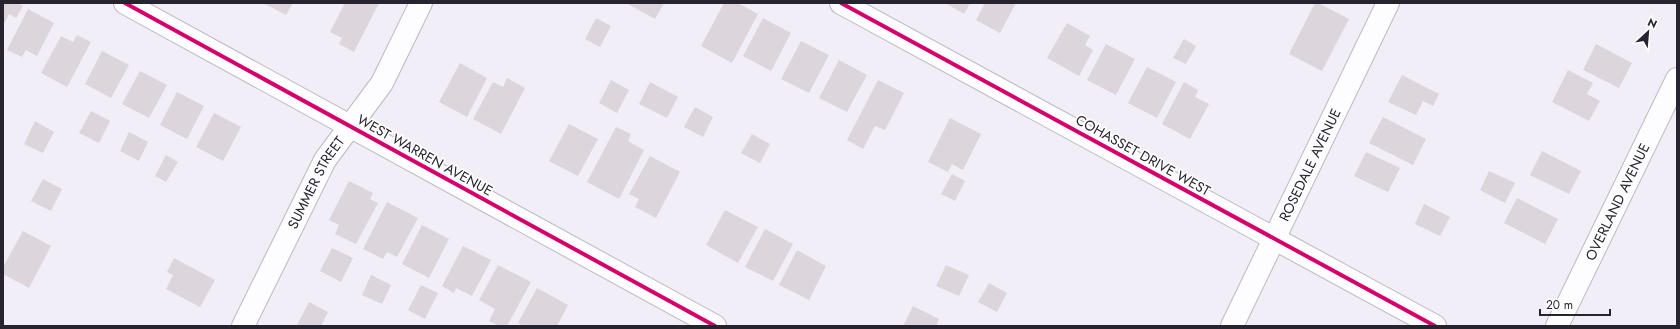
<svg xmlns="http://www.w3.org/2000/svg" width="1680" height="329" font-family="Jost,sans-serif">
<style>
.building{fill:#dcd5dc}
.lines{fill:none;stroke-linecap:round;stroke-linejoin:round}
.minor-casing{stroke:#bdb9c3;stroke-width:24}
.minor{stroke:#fdfcfe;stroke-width:22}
.cycleway-casing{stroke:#fff;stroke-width:6}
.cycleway{stroke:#d6006c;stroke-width:4}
.labels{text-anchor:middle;stroke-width:3.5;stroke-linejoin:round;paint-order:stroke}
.street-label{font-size:14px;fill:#28242f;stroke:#fff}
</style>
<rect width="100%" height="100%" fill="#f1eef8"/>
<path class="building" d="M3,3H17L23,6L16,18L9,14L3,26Z
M263,3H293L286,15Z
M345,3H379L354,52L339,44L342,38L330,32Z
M626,3H664L655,19Z
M724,3H738L758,14L732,63L701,46Z
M945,3H970L964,14Z
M985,3H1016L1000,33L976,20Z
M1315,3H1318L1349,19L1322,71L1289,54Z
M28,9L54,23L37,56L26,50L22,57L7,50Z
M596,18L611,26L600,47L585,39Z
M763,18L791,33L771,71L743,56Z
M1067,23L1090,36L1085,45L1093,50L1079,76L1047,58Z
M77,35L91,42L67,87L41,73L61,36L73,42Z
M1184,39L1196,46L1186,64L1173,58Z
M801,41L829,55L809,93L781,79Z
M1106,44L1135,59L1116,95L1087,80Z
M1596,44L1632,63L1619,88L1583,70Z
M102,51L129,65L111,98L85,84Z
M839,60L867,75L847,112L819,98Z
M460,63L487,78L467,117L439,102Z
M1147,67L1176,82L1157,118L1128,103Z
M1568,70L1593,83L1587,94L1600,101L1589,121L1552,102Z
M140,71L167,85L149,118L122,104Z
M1402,75L1439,94L1433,106L1423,101L1416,115L1388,102Z
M507,78L525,88L501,134L473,119L493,82L503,87Z
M611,80L629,90L617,113L599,103Z
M878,80L904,93L885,130L875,126L863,149L847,140Z
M650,82L678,97L667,118L639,104Z
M1184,82L1198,90L1195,97L1209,104L1190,139L1162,124Z
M177,92L204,106L187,139L160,125Z
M695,107L713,117L703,137L684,127Z
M91,111L110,121L99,143L79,133Z
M214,113L241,127L223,161L196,147Z
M1383,117L1426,139L1413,165L1369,143Z
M950,118L981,134L963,170L952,164L948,172L928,162Z
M35,121L54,132L43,153L24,144Z
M569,124L598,139L578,176L549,161Z
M616,127L631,134L628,141L644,150L619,199L587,182Z
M129,132L148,142L139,161L120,151Z
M752,134L770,144L760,163L741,153Z
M1542,151L1581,171L1569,194L1530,175Z
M1366,152L1400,168L1388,192L1354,176Z
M166,155L178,162L166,182L155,176Z
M650,156L680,172L656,218L635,207L639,199L629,194Z
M1489,171L1515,183L1505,203L1480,190Z
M952,174L965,181L955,201L941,194Z
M43,179L62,189L51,211L31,201Z
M349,181L373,193L370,199L378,203L356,244L335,234L339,225L329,220Z
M1517,198L1558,219L1545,244L1504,223Z
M387,202L418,218L397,257L387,252L383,259L363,249Z
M1424,204L1450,217L1440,236L1415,224Z
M725,210L758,227L738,263L706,245Z
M422,225L449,239L429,278L402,264Z
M765,229L793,244L773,281L745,267Z
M23,231L51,246L29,288L3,274V267Z
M463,246L491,260L472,296L456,288L454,293L442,286Z
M332,248L353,258L341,282L320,271Z
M797,250L826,266L809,300L779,285Z
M174,258L215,280L200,307L166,289L173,275L167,272Z
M498,265L531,282L507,326H499L489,321L495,309L479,300Z
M946,265L969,275L959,296L936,286Z
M371,275L391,285L382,304L362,295Z
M989,283L1007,293L997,312L978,302Z
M421,285L438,293L425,319L408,310Z
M537,288L568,305L557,326H523L518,323Z
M309,302L328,312L321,326L297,325Z
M913,306L939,319L936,326H903Z"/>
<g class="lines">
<defs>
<g id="minor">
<path d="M125,3L715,326"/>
<path d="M841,3L1435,326"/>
<path id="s1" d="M243,326L325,160L382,83L421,3"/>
<path id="s2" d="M1232,326L1388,3"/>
<path id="s3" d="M1557,326L1677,79"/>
</g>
</defs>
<use href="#minor" class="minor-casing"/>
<use href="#minor" class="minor"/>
<defs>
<path id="cycleway" d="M125,3L715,326
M841,3L1435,326"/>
</defs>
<use href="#cycleway" class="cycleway-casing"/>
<use href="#cycleway" class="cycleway"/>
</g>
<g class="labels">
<g class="street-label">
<text transform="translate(425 155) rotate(29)" y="5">WEST WARREN AVENUE</text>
<text transform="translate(1143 155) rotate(29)" y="5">COHASSET DRIVE WEST</text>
<text dy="5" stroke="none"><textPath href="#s2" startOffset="179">ROSEDALE AVENUE</textPath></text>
<text dy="5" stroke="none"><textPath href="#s1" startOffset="161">SUMMER STREET</textPath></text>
<text dy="5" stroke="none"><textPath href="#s3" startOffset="138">OVERLAND AVENUE</textPath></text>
</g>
</g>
<rect width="1680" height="329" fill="none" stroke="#28242f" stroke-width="8"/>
<g transform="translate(1648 32) rotate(26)" stroke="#ffffff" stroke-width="3" paint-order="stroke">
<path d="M0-3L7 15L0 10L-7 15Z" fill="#28242f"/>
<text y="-6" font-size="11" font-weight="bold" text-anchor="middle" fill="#28242f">N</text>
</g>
<path d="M1540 309v6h70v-6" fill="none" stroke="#28242f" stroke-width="2"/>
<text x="1546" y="309" font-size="12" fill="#28242f" stroke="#ffffff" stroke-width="3" paint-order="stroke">20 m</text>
</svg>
